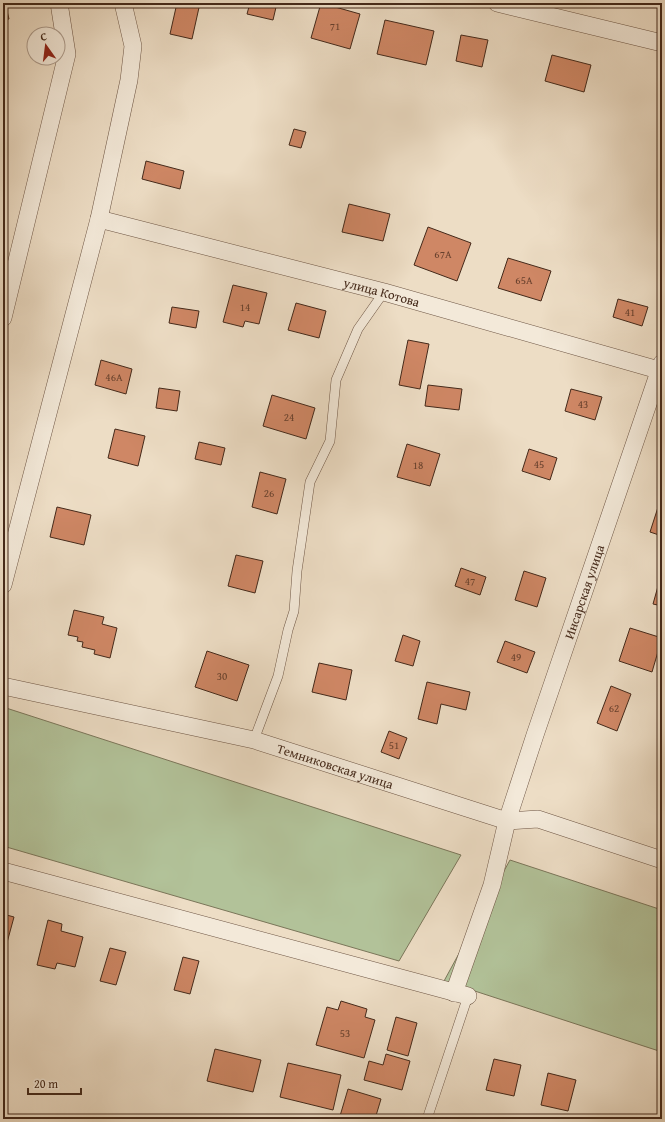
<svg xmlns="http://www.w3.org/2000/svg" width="665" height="1122" font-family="'Gentium Book Plus',serif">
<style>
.green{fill:#b2c299;stroke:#7b765a}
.building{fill:#cf8765;stroke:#44291a}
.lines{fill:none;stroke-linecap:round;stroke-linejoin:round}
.lane-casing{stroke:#6e5645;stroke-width:10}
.street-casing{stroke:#6e5645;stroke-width:18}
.lane{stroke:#f3e9d9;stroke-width:9}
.street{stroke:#f3e9d9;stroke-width:17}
.labels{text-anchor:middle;stroke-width:3;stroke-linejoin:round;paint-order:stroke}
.number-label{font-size:11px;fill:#67402d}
.street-label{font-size:13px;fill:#44291a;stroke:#f3e9d9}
</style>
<rect width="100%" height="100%" fill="#edddc5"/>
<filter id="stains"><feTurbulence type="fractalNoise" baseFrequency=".005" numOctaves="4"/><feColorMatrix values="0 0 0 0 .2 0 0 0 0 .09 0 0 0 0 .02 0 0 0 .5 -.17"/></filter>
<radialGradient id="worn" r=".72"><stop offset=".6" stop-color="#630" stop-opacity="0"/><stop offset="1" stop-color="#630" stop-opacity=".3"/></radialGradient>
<path class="green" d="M3,707L461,855L399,961L3,846Z
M510,860L662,910V1052L444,981Z"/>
<path class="building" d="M3,3H5L9,19L3,20Z
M177,3H200L192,39L170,34Z
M250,3H277L273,20L247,14Z
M321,3L360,14L350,49L311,38Z
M385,20L434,31L426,65L377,54Z
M461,35L488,40L482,67L456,61Z
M552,55L591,65L584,92L545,81Z
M294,129L306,132L301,148L289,145Z
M146,161L184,171L180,189L142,179Z
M349,204L390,214L383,241L342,232Z
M428,227L471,243L457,281L414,265Z
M508,258L551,271L541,301L498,288Z
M233,285L267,293L259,324L245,321L243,327L223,322Z
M618,299L648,307L642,326L613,317Z
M296,303L326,311L319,338L288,330Z
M172,307L199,311L196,328L169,323Z
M408,340L429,344L420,389L399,385Z
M101,360L132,369L126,394L95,385Z
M428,385L462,389L459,410L425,406Z
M159,388L180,391L177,411L156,408Z
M571,389L602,397L595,420L565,411Z
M272,395L315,408L306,439L263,426Z
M115,429L145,436L138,466L108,458Z
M199,442L225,448L221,465L195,459Z
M407,444L440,454L430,486L397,477Z
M529,449L557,458L550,480L522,471Z
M260,472L286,479L277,514L252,507Z
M662,495V536L650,532Z
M57,507L91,515L84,545L50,537Z
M236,555L263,561L255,593L228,586Z
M461,568L486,577L480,595L455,586Z
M524,571L546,578L537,607L515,600Z
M662,572V606L653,604Z
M74,610L104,617L102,624L117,628L110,658L94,654L95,650L82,647L83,642L77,641L78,637L68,635Z
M630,628L662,638L652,672L619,661Z
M403,635L420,641L413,666L395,661Z
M505,641L535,652L527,673L497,662Z
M207,651L249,665L237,701L195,687Z
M319,663L352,670L346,700L312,692Z
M427,682L470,692L466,710L441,704L437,724L418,719Z
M611,686L631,694L617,731L597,723Z
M389,731L407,738L399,759L381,752Z
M3,914L14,917L5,950H3Z
M48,920L62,924L61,931L83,937L75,967L57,963L55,969L37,965Z
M110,948L126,952L116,985L100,981Z
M183,957L199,961L190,994L174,990Z
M341,1001L367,1009L365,1017L375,1020L364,1058L316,1045L327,1007L338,1010Z
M396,1017L417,1023L408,1056L387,1050Z
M215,1049L261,1060L253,1092L207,1081Z
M386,1054L410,1061L402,1090L364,1080L369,1061L383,1065Z
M494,1059L521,1065L514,1096L486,1090Z
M288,1063L341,1075L333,1110L280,1097Z
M548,1073L576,1080L568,1111L541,1105Z
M348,1089L381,1099L375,1119H349L340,1116Z"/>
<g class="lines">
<defs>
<path id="lane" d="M254,740L278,676L288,630L294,611L297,571L310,482L330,441L336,380L358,329L384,292
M427,1119L468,996"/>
<g id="street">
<path d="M497,3L662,43"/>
<path id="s1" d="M99,219L384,292L662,371"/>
<path d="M3,318L67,54L59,3"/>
<path d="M3,585L99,219L129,80L133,46L123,3"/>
<path id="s2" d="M3,686L254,740L507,821L538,819L662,860"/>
<path d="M3,871L468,996"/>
<path id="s3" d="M454,993L492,885L507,821L535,735L662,363"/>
</g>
</defs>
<use href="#lane" class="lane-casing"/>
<use href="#street" class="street-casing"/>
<use href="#lane" class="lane"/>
<use href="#street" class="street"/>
</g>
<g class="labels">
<g class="number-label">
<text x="335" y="30">71</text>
<text x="443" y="258">67А</text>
<text x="524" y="284">65А</text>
<text x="245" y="311">14</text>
<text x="630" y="316">41</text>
<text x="114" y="381">46А</text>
<text x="583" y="408">43</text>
<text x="289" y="421">24</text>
<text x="539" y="468">45</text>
<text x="418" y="469">18</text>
<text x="269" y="497">26</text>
<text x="470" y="585">47</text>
<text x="516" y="661">49</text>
<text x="222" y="680">30</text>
<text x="614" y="712">62</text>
<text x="394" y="749">51</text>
<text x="345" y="1037">53</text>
</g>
<g class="street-label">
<text dy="5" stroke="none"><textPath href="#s1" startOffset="292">улица Котова</textPath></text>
<text dy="5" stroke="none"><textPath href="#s3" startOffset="422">Инсарская улица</textPath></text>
<text dy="5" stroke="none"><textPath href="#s2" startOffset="342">Темниковская улица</textPath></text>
</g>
</g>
<rect width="665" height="1122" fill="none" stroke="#edddc5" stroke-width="16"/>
<rect x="4" y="4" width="657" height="1114" fill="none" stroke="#44291a" stroke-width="2"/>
<rect x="8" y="8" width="649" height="1106" fill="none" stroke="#44291a"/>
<g transform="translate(46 46) rotate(346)"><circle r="19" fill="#f3e9d9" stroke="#ad9c8d"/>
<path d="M0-3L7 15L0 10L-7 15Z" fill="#8f2418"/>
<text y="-6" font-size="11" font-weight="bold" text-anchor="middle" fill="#44291a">С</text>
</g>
<path d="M28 1088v6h53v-6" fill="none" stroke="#44291a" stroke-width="2"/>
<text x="34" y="1088" font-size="12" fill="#44291a" stroke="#f3e9d9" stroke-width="3" paint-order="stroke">20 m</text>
<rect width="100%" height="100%" filter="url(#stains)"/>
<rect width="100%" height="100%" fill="url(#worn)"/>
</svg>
